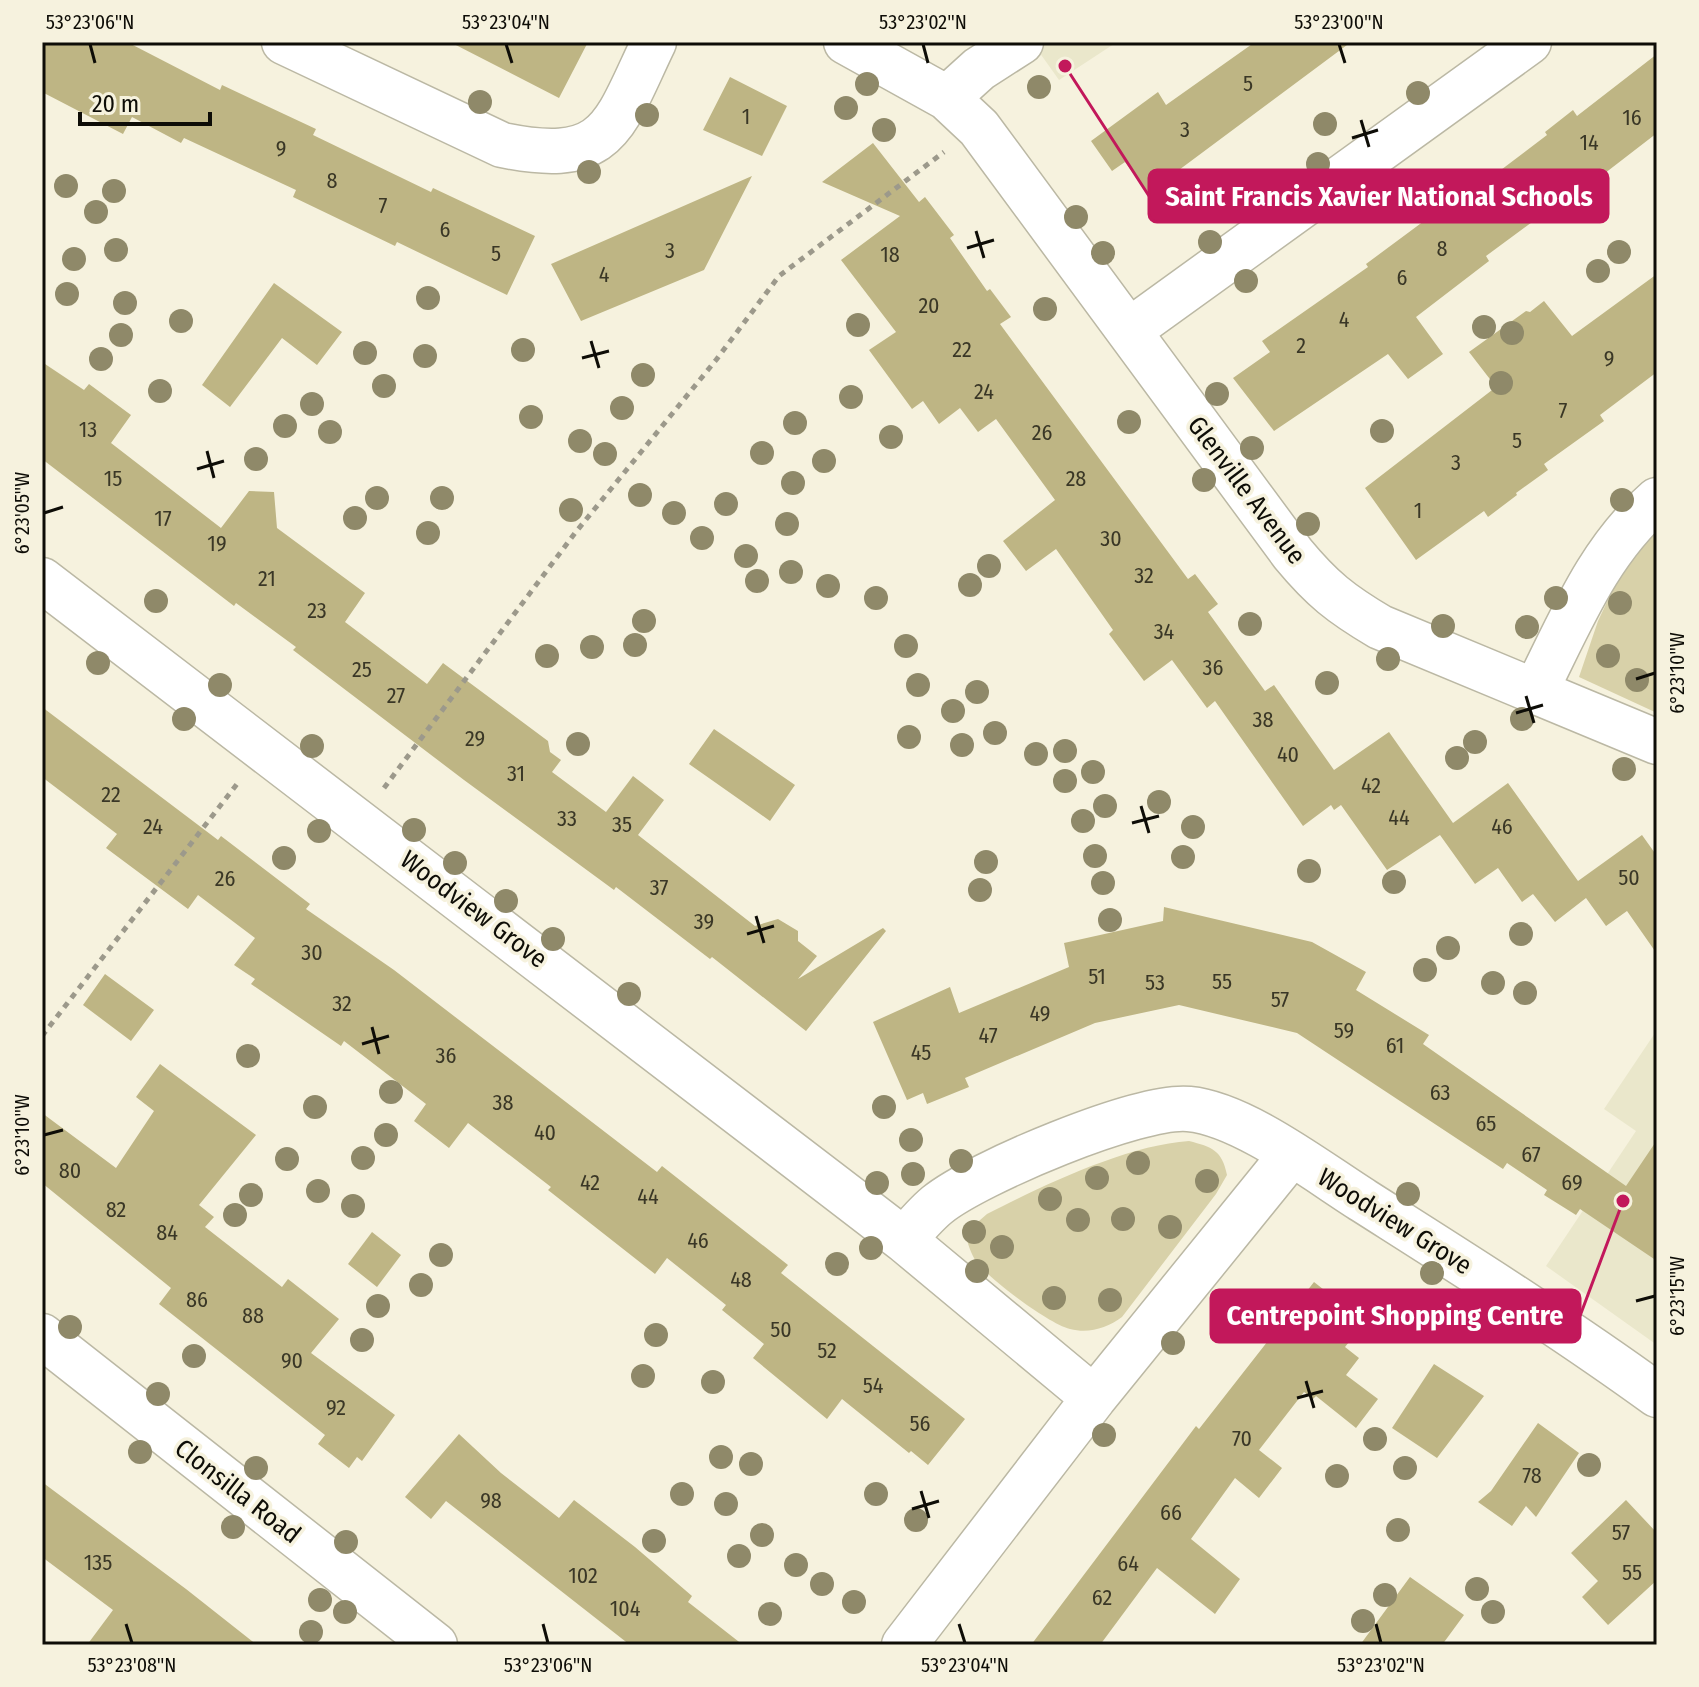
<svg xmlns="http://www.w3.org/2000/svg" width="1699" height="1687" font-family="'Fira Sans Condensed',sans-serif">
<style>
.built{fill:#eae7cb}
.green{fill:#d8d1a9}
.building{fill:#beb584}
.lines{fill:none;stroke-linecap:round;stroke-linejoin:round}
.minor-casing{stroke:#bbb8a4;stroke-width:47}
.path{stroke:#9c998b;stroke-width:5;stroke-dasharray:6 6;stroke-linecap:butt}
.minor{stroke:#fff;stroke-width:44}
.tree{fill:#8f8969}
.ticks{fill:none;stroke:#0e0d07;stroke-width:3}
.labels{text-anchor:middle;stroke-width:7;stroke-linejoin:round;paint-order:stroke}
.number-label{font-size:22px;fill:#3a3726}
.street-label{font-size:26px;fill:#0e0d07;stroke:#f6f2de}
.leader{fill:none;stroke:#c2185b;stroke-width:3}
.callout-dot{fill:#c2185b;stroke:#f6f2de;stroke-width:3}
.callout{fill:#c2185b;stroke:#c2185b;stroke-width:3}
.callout-label{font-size:28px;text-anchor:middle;font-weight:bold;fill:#fff}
.neatline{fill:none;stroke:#0e0d07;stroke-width:3}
.ticks-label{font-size:20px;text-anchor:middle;fill:#0e0d07}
</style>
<rect width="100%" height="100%" fill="#f6f2de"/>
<path class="built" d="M1032,42H1117L1059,80Z
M1657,1030V1345L1546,1266L1636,1131L1604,1109Z"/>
<path class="green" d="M1657,528V713L1579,677L1598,621L1622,570Z
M1189,1141C1212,1147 1222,1150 1227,1175L1216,1194L1122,1317C1107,1328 1089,1334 1070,1329C1048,1323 995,1283 979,1265C972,1257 969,1247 966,1237L972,1227L987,1214C1044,1185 1127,1145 1189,1141Z"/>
<path class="building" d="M42,42H127L220,90L222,85L316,129L313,135L431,192L433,188L535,236L507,295L397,242L395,246L293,197L296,190L184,138L181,143L132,117L123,134L42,92Z
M450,42H588L559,98Z
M1255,42H1351L1148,193L1125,162L1112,171L1091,141L1158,92L1166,105Z
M1657,54V133L1587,187L1584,184L1486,256L1489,261L1416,317L1443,354L1408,379L1388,354L1274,431L1233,378L1270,352L1262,341L1368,267L1366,264L1478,181L1481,185L1547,135L1545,132L1573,110L1577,116Z
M730,77L787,106L762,156L703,130Z
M873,143L919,202L925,197L954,235L950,238L987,291L990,289L1011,317L1000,324L1188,579L1195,574L1218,604L1208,612L1265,691L1274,685L1334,770L1389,732L1453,823L1508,783L1578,881L1642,835L1657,856V954L1627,911L1606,926L1586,898L1555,922L1533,894L1522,902L1498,868L1475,884L1440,835L1387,870L1341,805L1334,810L1331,805L1303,826L1215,701L1207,708L1172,660L1144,681L1109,634L1113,630L1056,549L1026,571L1003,541L1055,500L996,419L978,432L960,408L939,424L923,401L912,409L869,350L896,332L841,260L900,216L822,182Z
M752,176L704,270L581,321L551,264Z
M1657,274V372L1600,415L1604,421L1544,464L1548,470L1516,493L1517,495L1488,517L1484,511L1416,560L1365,488L1496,387L1469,352L1526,311L1530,312L1544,301L1572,336Z
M274,283L342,332L317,365L282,338L230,407L202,385Z
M42,362L84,390L89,384L131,415L111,443L221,528L249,491L274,492L277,528L365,593L345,622L427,684L443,663L548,741L550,752L561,760L552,772L606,812L633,776L664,800L638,835L755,926L778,919L798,931V941L817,956L798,979L883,928L886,931L806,1031L712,957L710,959L616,887L614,890L464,780L293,650L296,647L236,603L234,606L42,459Z
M42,707L218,840L221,836L310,904L306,909L394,970L657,1172L662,1166L788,1265L781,1273L965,1419L928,1465L911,1451L909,1453L842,1399L827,1419L753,1358L764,1344L722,1310L726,1305L667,1258L655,1274L548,1190L551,1187L468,1123L449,1148L414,1121L426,1104L344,1041L341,1046L251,984L255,979L234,965L255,938L198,895L188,909L106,848L117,834L42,777Z
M714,729L795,785L770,821L689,764Z
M1164,907L1312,942L1366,972L1356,990L1429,1035L1423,1044L1626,1186L1657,1140V1261L1580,1209L1576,1215L1544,1195L1547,1190L1507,1163L1503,1169L1297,1033L1179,1005L1095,1023L965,1078L969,1087L927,1104L923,1093L907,1100L873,1022L950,987L959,1013L1069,967L1064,943L1163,921Z
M105,974L154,1010L131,1041L83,1005Z
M160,1064L256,1135L199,1205L214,1217L205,1227L282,1287L288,1279L339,1319L311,1353L395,1415L362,1461L357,1457L349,1468L318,1444L325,1435L159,1304L171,1288L42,1183V1113L116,1168L154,1111L136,1097Z
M372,1232L401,1255L377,1287L348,1264Z
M1314,1282L1365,1322L1345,1347L1359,1358L1346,1375L1378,1399L1356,1428L1316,1396L1313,1399L1304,1392L1259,1450L1282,1468L1259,1498L1235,1478L1191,1539L1240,1579L1215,1614L1157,1568L1100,1645H1031L1196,1426L1199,1429Z
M1434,1364L1484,1396L1437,1458L1392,1428Z
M1538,1423L1579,1453L1536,1517L1526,1506L1512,1526L1478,1502L1491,1491Z
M459,1434L501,1473L559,1518L574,1500L635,1547L692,1596L688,1602L743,1645H630L446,1501L431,1519L405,1497Z
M42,1482L186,1589L257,1645H87L113,1610L42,1557Z
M1626,1500L1657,1533V1580L1608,1625L1582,1597L1598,1581L1571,1553Z
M1410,1577L1464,1615L1442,1645H1360Z"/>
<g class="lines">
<defs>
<path id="minor" d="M284,42L502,145C610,167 613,127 654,42
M846,42L947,98L979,128L1293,554C1322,589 1341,604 1380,627L1657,742
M947,98L979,69L1021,42
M1130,330L1529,42
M42,580L835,1187L904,1240L1094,1398
M1535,692C1570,623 1598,551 1657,500
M904,1240C914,1228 925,1215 937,1205C976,1173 1140,1104 1189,1109C1243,1114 1318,1172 1364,1201C1463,1264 1562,1326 1657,1395
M42,1336L435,1645
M904,1645L1094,1398L1291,1155"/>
</defs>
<use href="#minor" class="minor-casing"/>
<path class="path" d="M384,788L575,533L716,360L779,276L944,152
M42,1036L237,784"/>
<use href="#minor" class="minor"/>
</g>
<g class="tree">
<circle cx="867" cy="84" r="12"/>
<circle cx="1039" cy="87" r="12"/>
<circle cx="1418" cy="93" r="12"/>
<circle cx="480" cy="102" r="12"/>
<circle cx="846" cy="108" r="12"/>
<circle cx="647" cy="115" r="12"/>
<circle cx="1325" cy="124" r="12"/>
<circle cx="884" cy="130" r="12"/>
<circle cx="1318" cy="164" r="12"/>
<circle cx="589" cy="172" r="12"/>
<circle cx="66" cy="186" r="12"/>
<circle cx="114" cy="191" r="12"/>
<circle cx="96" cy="212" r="12"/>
<circle cx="1076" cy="217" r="12"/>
<circle cx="1210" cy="242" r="12"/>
<circle cx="116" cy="250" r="12"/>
<circle cx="1619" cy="252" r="12"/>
<circle cx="1103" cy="253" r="12"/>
<circle cx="74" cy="259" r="12"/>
<circle cx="1598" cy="271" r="12"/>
<circle cx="1246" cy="281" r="12"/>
<circle cx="67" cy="294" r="12"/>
<circle cx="428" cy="298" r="12"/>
<circle cx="125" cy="303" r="12"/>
<circle cx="1045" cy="309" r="12"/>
<circle cx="181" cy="321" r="12"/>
<circle cx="858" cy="325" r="12"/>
<circle cx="1484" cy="327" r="12"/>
<circle cx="1512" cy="333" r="12"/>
<circle cx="121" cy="335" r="12"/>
<circle cx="523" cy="350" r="12"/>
<circle cx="365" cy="353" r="12"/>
<circle cx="425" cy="356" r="12"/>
<circle cx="101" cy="359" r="12"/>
<circle cx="643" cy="375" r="12"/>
<circle cx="1501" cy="383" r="12"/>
<circle cx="384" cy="386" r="12"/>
<circle cx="160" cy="391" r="12"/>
<circle cx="1217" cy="394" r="12"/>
<circle cx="851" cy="397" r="12"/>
<circle cx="312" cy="404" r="12"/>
<circle cx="622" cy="408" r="12"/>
<circle cx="531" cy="417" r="12"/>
<circle cx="1129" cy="422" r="12"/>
<circle cx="795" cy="423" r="12"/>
<circle cx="285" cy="426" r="12"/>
<circle cx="1382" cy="431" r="12"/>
<circle cx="330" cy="432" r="12"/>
<circle cx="891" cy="437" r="12"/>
<circle cx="580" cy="441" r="12"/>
<circle cx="1252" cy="448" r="12"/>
<circle cx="762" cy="453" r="12"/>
<circle cx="605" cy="454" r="12"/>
<circle cx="256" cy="459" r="12"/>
<circle cx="824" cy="461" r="12"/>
<circle cx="1204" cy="480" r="12"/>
<circle cx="793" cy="483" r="12"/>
<circle cx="640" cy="495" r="12"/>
<circle cx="377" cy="498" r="12"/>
<circle cx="442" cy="498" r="12"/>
<circle cx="1622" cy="500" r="12"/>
<circle cx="726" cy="504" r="12"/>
<circle cx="571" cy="510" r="12"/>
<circle cx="674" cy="513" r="12"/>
<circle cx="355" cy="518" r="12"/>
<circle cx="787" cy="524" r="12"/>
<circle cx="1308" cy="524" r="12"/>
<circle cx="428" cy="533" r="12"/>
<circle cx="702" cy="538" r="12"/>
<circle cx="746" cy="556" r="12"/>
<circle cx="989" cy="566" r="12"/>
<circle cx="791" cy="572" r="12"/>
<circle cx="757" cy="581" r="12"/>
<circle cx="970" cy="585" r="12"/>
<circle cx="828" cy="586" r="12"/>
<circle cx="876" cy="598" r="12"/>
<circle cx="1556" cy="598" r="12"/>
<circle cx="156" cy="601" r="12"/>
<circle cx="1620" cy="603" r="12"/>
<circle cx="644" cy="621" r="12"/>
<circle cx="1250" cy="624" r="12"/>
<circle cx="1443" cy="626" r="12"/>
<circle cx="1527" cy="627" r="12"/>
<circle cx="635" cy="645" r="12"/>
<circle cx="906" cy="646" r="12"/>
<circle cx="592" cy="647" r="12"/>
<circle cx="547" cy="656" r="12"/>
<circle cx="1608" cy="656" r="12"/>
<circle cx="1388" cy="659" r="12"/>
<circle cx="98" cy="663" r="12"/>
<circle cx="1637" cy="680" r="12"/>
<circle cx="1327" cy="683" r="12"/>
<circle cx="220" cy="685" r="12"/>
<circle cx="918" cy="685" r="12"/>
<circle cx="977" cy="692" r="12"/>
<circle cx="953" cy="711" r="12"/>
<circle cx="184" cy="719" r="12"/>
<circle cx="1522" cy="719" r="12"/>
<circle cx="995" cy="733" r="12"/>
<circle cx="909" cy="737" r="12"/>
<circle cx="1475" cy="742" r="12"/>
<circle cx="578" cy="744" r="12"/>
<circle cx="962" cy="745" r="12"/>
<circle cx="312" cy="746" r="12"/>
<circle cx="1065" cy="751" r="12"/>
<circle cx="1036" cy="754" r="12"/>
<circle cx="1457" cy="758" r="12"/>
<circle cx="1624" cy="769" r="12"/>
<circle cx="1093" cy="772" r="12"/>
<circle cx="1065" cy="781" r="12"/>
<circle cx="1159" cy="802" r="12"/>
<circle cx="1105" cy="806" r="12"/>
<circle cx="1083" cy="821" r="12"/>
<circle cx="1193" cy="827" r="12"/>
<circle cx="414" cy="830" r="12"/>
<circle cx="319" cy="831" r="12"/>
<circle cx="1095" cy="856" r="12"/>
<circle cx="1183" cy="857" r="12"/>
<circle cx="284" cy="858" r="12"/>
<circle cx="986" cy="862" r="12"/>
<circle cx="455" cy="863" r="12"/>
<circle cx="1309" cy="871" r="12"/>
<circle cx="1394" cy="882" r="12"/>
<circle cx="1103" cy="883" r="12"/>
<circle cx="980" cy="890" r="12"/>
<circle cx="506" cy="901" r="12"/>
<circle cx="1110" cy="920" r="12"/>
<circle cx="1521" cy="934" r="12"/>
<circle cx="553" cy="939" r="12"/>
<circle cx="1448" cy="948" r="12"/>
<circle cx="1425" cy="970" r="12"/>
<circle cx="1493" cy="983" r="12"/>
<circle cx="1525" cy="993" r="12"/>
<circle cx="629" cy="994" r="12"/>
<circle cx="248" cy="1056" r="12"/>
<circle cx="391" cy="1092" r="12"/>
<circle cx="315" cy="1107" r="12"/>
<circle cx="884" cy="1107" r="12"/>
<circle cx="386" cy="1135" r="12"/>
<circle cx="911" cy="1140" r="12"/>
<circle cx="363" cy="1158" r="12"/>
<circle cx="287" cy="1159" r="12"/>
<circle cx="961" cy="1161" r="12"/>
<circle cx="1138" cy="1163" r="12"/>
<circle cx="913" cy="1174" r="12"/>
<circle cx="1097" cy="1178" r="12"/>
<circle cx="1207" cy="1181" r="12"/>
<circle cx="877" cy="1183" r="12"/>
<circle cx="318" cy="1191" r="12"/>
<circle cx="1408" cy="1194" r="12"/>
<circle cx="251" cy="1195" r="12"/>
<circle cx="1050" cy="1199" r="12"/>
<circle cx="353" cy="1206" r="12"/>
<circle cx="235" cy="1215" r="12"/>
<circle cx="1123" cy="1219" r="12"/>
<circle cx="1078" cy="1220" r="12"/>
<circle cx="1170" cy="1227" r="12"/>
<circle cx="974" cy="1232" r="12"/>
<circle cx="1002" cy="1247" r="12"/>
<circle cx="871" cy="1248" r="12"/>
<circle cx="441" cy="1255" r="12"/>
<circle cx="837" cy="1264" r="12"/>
<circle cx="977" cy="1271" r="12"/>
<circle cx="1432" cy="1273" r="12"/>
<circle cx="421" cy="1285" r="12"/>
<circle cx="1054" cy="1298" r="12"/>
<circle cx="1110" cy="1300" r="12"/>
<circle cx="378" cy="1306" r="12"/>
<circle cx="70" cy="1327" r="12"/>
<circle cx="656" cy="1335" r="12"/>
<circle cx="362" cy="1340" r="12"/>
<circle cx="1173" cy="1343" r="12"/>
<circle cx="194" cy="1356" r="12"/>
<circle cx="643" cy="1376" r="12"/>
<circle cx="713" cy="1382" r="12"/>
<circle cx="158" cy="1394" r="12"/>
<circle cx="1104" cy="1435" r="12"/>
<circle cx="1375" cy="1439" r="12"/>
<circle cx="140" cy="1452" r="12"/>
<circle cx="721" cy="1457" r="12"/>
<circle cx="751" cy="1464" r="12"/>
<circle cx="1589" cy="1465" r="12"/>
<circle cx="256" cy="1468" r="12"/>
<circle cx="1405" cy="1468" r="12"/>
<circle cx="1337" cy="1476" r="12"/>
<circle cx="682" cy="1494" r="12"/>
<circle cx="876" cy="1494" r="12"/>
<circle cx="726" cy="1504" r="12"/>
<circle cx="916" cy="1520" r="12"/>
<circle cx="233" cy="1527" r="12"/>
<circle cx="1398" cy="1530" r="12"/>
<circle cx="762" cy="1535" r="12"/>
<circle cx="654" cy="1541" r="12"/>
<circle cx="346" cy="1542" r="12"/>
<circle cx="739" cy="1556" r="12"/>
<circle cx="796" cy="1565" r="12"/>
<circle cx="822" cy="1584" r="12"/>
<circle cx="1477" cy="1589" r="12"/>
<circle cx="1385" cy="1595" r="12"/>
<circle cx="320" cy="1600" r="12"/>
<circle cx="854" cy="1602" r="12"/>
<circle cx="345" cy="1612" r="12"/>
<circle cx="1493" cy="1612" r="12"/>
<circle cx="770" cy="1614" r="12"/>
<circle cx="1363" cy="1621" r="12"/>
<circle cx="311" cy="1632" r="12"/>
</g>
<path class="ticks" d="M90,44L95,63M506,44L512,63M923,44L928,63M1339,44L1345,63M1361,120L1369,147M1352,138L1378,130M976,231L984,258M967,248L994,240M591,341L599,368M582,358L609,351M207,451L214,478M197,469L224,461M44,513L63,507M1636,679L1655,673M1526,696L1534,723M1516,713L1543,705M1141,806L1149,833M1132,823L1159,816M756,916L764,943M747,934L774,926M372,1027L379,1054M362,1044L389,1036M44,1135L63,1130M1636,1301L1655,1296M1306,1381L1314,1408M1297,1398L1323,1391M921,1491L929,1518M912,1509L939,1501M126,1624L132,1643M543,1624L548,1643M959,1624L965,1643M1376,1624L1381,1643"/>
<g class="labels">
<g class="number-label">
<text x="1248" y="91">5</text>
<text x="746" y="124">1</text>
<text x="1632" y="125">16</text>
<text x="1185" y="137">3</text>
<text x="1589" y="150">14</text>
<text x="281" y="156">9</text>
<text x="332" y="188">8</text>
<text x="383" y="213">7</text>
<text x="445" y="237">6</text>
<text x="1442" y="256">8</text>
<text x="670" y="258">3</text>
<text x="496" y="261">5</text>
<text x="890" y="262">18</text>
<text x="604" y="282">4</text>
<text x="1402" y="285">6</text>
<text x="929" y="313">20</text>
<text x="1344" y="327">4</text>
<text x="1301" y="353">2</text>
<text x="962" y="357">22</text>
<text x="1609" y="366">9</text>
<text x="984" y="399">24</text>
<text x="1563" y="418">7</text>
<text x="88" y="437">13</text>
<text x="1042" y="440">26</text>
<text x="1517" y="448">5</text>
<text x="1456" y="470">3</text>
<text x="113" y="486">15</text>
<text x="1076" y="486">28</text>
<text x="1418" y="518">1</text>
<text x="163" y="526">17</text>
<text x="1111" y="546">30</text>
<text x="217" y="551">19</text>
<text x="1144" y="583">32</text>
<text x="267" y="586">21</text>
<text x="317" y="618">23</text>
<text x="1164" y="639">34</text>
<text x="1213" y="675">36</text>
<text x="362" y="677">25</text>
<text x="396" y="703">27</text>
<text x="1263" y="727">38</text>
<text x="475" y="746">29</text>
<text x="1288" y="762">40</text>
<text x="516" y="781">31</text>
<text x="1371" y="793">42</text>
<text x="111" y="802">22</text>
<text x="1399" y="825">44</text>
<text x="567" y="826">33</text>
<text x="622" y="832">35</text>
<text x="153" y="834">24</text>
<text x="1502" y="834">46</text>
<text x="1629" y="885">50</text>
<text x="225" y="886">26</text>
<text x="659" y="895">37</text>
<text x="704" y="929">39</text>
<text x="312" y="960">30</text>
<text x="1097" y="984">51</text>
<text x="1222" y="989">55</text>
<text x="1155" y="990">53</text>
<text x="1280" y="1007">57</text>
<text x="342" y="1011">32</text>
<text x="1040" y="1021">49</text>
<text x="1344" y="1038">59</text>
<text x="988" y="1043">47</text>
<text x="1395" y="1053">61</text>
<text x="921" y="1060">45</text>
<text x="446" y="1063">36</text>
<text x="1440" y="1100">63</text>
<text x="503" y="1110">38</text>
<text x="1486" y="1131">65</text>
<text x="545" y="1140">40</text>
<text x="1531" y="1162">67</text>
<text x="70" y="1178">80</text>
<text x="590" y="1190">42</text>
<text x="1572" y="1190">69</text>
<text x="648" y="1204">44</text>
<text x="116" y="1217">82</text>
<text x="167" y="1240">84</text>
<text x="698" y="1248">46</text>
<text x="741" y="1287">48</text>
<text x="197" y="1307">86</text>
<text x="253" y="1323">88</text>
<text x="781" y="1337">50</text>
<text x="827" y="1358">52</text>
<text x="292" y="1368">90</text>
<text x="873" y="1393">54</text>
<text x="336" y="1415">92</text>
<text x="920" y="1431">56</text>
<text x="1242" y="1446">70</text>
<text x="1532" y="1483">78</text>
<text x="491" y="1508">98</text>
<text x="1171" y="1520">66</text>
<text x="1621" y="1540">57</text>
<text x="98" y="1570">135</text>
<text x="1128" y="1571">64</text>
<text x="1632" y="1580">55</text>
<text x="583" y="1583">102</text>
<text x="1102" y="1605">62</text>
<text x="625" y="1616">104</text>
</g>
<g class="street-label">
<text transform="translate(1247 490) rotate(53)" y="9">Glenville Avenue</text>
<text transform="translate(474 909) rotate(37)" y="9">Woodview Grove</text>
<text transform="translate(1395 1221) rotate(32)" y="9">Woodview Grove</text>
<text transform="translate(238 1491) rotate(38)" y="9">Clonsilla Road</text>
</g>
</g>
<path class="leader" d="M1065 66L1149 196M1623 1201L1580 1316"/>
<g class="callout-dot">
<circle cx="1065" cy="66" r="8"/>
<circle cx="1623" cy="1201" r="8"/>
</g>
<g class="callout">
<rect x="1149" y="170" width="459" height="52" rx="8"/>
<rect x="1211" y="1290" width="369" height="52" rx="8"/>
</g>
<g class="callout-label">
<text x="1379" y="206">Saint Francis Xavier National Schools</text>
<text x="1395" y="1325">Centrepoint Shopping Centre</text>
</g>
<rect width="1699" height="1687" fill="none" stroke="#f6f2de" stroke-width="88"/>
<path d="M80 112v12h130v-12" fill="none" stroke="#0e0d07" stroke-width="4"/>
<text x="92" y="112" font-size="24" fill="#0e0d07" stroke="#f6f2de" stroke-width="6" paint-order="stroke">20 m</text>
<rect x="44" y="44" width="1611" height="1599" class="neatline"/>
<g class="ticks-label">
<text x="90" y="29">53°23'06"N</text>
<text x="506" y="29">53°23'04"N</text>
<text x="923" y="29">53°23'02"N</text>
<text x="1339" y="29">53°23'00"N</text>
<text transform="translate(22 513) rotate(-90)" y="7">6°23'05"W</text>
<text transform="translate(1677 673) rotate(-90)" y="7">6°23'10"W</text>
<text transform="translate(22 1135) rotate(-90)" y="7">6°23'10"W</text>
<text transform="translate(1677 1296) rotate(-90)" y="7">6°23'15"W</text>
<text x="132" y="1672">53°23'08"N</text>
<text x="548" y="1672">53°23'06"N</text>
<text x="965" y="1672">53°23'04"N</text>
<text x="1381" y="1672">53°23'02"N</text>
</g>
</svg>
